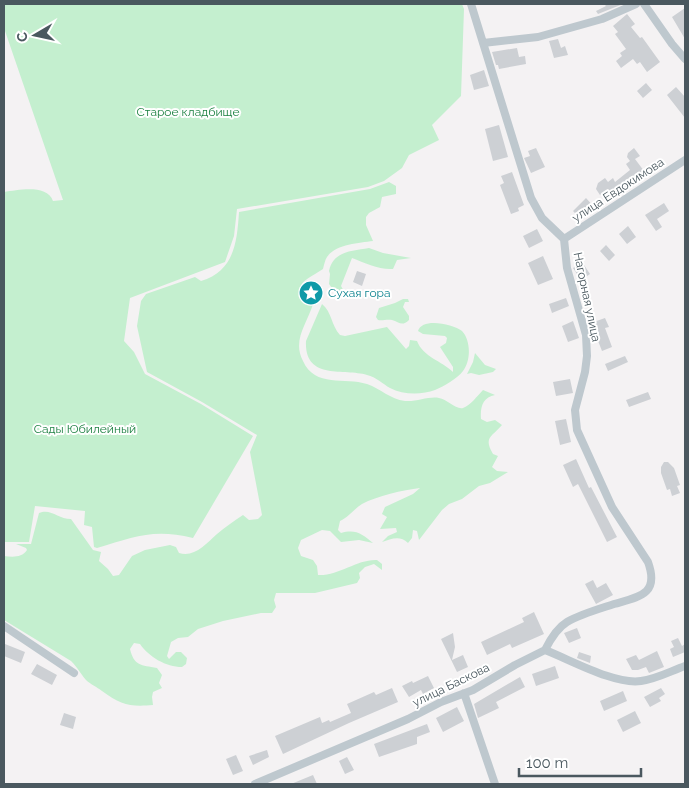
<svg xmlns="http://www.w3.org/2000/svg" width="689" height="788" font-family="Raleway,sans-serif">
<style>
.green{fill:#c4efcf}
.building{fill:#cdd0d4}
.lines{fill:none;stroke-linecap:round;stroke-linejoin:round}
.street{stroke:#bec8ce;stroke-width:8}
.labels{text-anchor:middle;stroke-width:4;stroke-linejoin:round;paint-order:stroke}
.park-label{font-size:12px;fill:#1c8041;stroke:#fff}
.street-label{font-size:12px;fill:#4a585f;stroke:#fff}
.culture-label{font-size:12px;fill:#0d838f;stroke:#fff;text-anchor:start}
</style>
<rect width="100%" height="100%" fill="#f4f2f3"/>
<path class="green" d="M4,4H462L464,9L461,96L432,125L439,140L409,155L402,168L384,181L368,187L237,209L234,236L225,262L130,298L124,341L134,352L145,374L201,404L253,436L193,538C153,528 134,537 97,548L94,547L92,527L84,525L85,511L35,506L29,542H4V192C19,190 47,184 53,201L63,200L4,28Z
M389,182L396,186V194L382,197L380,207L369,213L366,217V225L373,241C359,243 336,244 327,257C325,260 324,265 323,269C307,280 287,285 313,304C307,324 292,340 303,361C315,388 345,377 367,384C381,389 390,399 405,401C417,402 429,396 439,398C447,399 456,410 463,408C470,406 478,395 483,390L495,395C483,397 480,407 481,419L487,422L495,420L502,425C492,437 483,437 493,454L498,456L492,467L497,471L508,472L490,483L479,486L462,499L449,504L442,510L419,540L417,531L413,530L412,538L408,543C400,535 391,539 382,542L388,536L397,532L396,528L380,529L387,517L382,514L385,507L413,494L420,488C403,490 377,496 362,504C354,509 349,517 340,521L338,530L341,533C356,529 362,534 373,543L359,540L341,542L330,531L322,530L301,540L298,548L301,556L313,560L317,566L318,575C339,576 357,559 377,560L382,564V570L374,564L365,567L359,573L360,578L357,583L315,593H276L274,600L276,607L272,613H261L223,621L198,629L188,637L178,638L171,642L167,656L169,659L176,652H181L187,658L186,664L182,667C166,667 149,657 140,644L134,643L130,649C134,666 141,665 157,668L162,675L159,683L162,688L153,692L152,697L153,705C130,707 121,705 102,691C97,687 90,684 86,680C80,673 78,668 71,661L4,620V556C12,557 22,558 27,550L26,548L16,544H31L39,513C51,508 58,519 71,519L93,550L101,552L99,561L108,569L113,576L119,575L132,556L145,550L170,545L176,547L179,553C194,558 206,544 217,534C225,527 234,521 243,515L249,520L258,519L262,515L250,452L257,435L202,402L147,372L137,326L141,301L146,294L195,277L201,281C234,271 237,243 239,212L370,189Z
M369,248L383,253L411,258L397,260L393,269C379,270 365,263 352,258L341,286L345,293L332,288L329,284L330,274L329,271C333,251 352,251 369,248Z
M403,299H408L409,302H405L403,307L409,316V320C402,327 399,322 392,320C387,319 382,321 378,320L376,317L379,308L395,303Z
M322,304C332,312 331,325 340,335L345,336L387,327L406,349L409,346L410,340L417,341C423,357 442,361 453,372V367L440,347L446,343L447,338L445,336L423,334L418,331C422,317 453,324 462,331C471,340 471,361 463,371C458,378 443,387 435,390C422,395 403,395 390,388C383,384 376,377 367,375C344,368 304,381 306,341Z
M475,353L485,365L496,369L493,372L479,375L471,373L467,374L473,362Z"/>
<path class="building" d="M604,4H623L598,14L596,11L606,6Z
M685,8V39L672,17Z
M627,14L635,24L631,27L640,38L642,37L660,62L647,72L640,62L637,64L633,59L621,68L616,61L622,56L620,53L626,49L615,34L618,32L613,26Z
M558,39L561,48L565,46L568,55L554,58L549,41Z
M517,48L519,57L525,56L526,64L499,69L498,65H496L492,52Z
M484,70L489,86L474,90L470,75Z
M646,83L652,90L643,98L637,91Z
M676,87L685,97V118L667,95Z
M499,125L508,157L493,161L485,129Z
M536,148L545,167L531,173L524,158L530,156L528,151Z
M634,148L640,156L635,159L647,175L629,189L627,186L613,196L608,189L600,195L596,189L598,183L605,178L608,182L613,178L615,182L630,170L626,164L630,161L627,157L628,153Z
M512,172L524,205L518,208L519,211L511,214L500,185L504,183L501,176Z
M586,198L595,208L582,220L573,211Z
M664,203L669,211L657,219L662,227L656,231L645,215Z
M628,226L636,237L627,244L619,234Z
M537,229L543,241L529,248L523,236Z
M606,245L615,255L609,261L600,251Z
M543,256L553,279L538,285L528,263Z
M582,262L590,274L581,280L573,268Z
M357,271L366,274L362,286L353,282Z
M566,298L569,306L552,313L549,304Z
M605,318L609,327L605,328L612,347L602,351L591,323Z
M573,321L579,338L568,342L562,326Z
M625,356L628,362L608,371L605,364Z
M570,379L573,393L556,396L553,382Z
M648,392L651,399L629,407L626,400Z
M566,419L571,442L560,445L555,421Z
M576,459L589,488L591,487L617,537L607,542L578,484L573,487L563,465Z
M664,462H668L674,468L680,485L677,486L680,493L672,496L670,489L667,490L661,473V467Z
M593,580L597,588L606,583L613,595L596,604L585,584Z
M534,612L544,634L512,648L510,644L487,655L481,642L524,622L522,618Z
M577,628L581,638L569,643L564,633Z
M453,633L455,647L452,660L463,655L468,667L457,672L441,639Z
M678,638L682,646L685,644V652L673,657L670,649L674,647L671,641Z
M5,644L25,652L21,663L4,656Z
M657,651L664,667L649,673L646,667L638,670H632L626,659L636,655L639,660Z
M579,652L591,656L590,663L577,658Z
M37,664L57,675L52,685L31,674Z
M555,666L559,678L536,686L532,674Z
M428,676L434,688L423,694L421,690L409,697L402,686L412,681L413,683Z
M520,677L525,687L496,702L499,708L478,718L474,704Z
M392,688L398,702L349,723L283,754L275,736L320,717L322,723L329,720L330,722L351,713L347,704L374,692L376,695Z
M661,688L665,694L659,698L661,701L650,707L644,697Z
M623,691L627,701L604,711L600,701Z
M457,707L464,721L443,732L436,718Z
M635,711L641,723L623,732L617,720Z
M64,713L76,717L73,729L60,725Z
M427,724L430,732L417,737V744L379,757L374,744Z
M267,750L269,757L253,765L249,756Z
M236,755L243,771L233,775L226,759Z
M347,757L354,770L345,774L339,761Z
M313,775L317,784H291Z"/>
<g class="lines">
<path class="street" d="M471,4L531,198L542,218L564,239L567,268L586,335L587,356L585,372L575,410L577,430L612,507L648,562C660,595 638,597 614,604C599,609 581,614 567,622C557,628 550,640 545,650
M644,4L672,44L685,59
M483,43L538,37L602,19L636,4
M564,239L685,160
M4,626L74,673
M464,693L495,784
M255,784L408,719L441,702L473,690L515,665L545,650C571,660 615,685 641,681C656,679 671,671 685,666"/>
</g>
<defs>
<symbol id="sight-disc" viewBox="-11 -11 22 22"><circle r="9.5" fill="#0f9aa8" stroke="#fff"/><path d="M0-6L1.8-2.2L6-1.7L2.9 1.2L3.7 5.4L0 3.3L-3.7 5.4L-2.9 1.2L-6-1.7L-1.8-2.2Z" fill="#fff"/></symbol>
</defs>
<g fill-rule="evenodd">
<use href="#sight-disc" x="297" y="279" width="28" height="28"/>
</g>
<g class="labels">
<g class="park-label">
<text x="188" y="116">Старое кладбище</text>
<text x="85" y="433">Сады Юбилейный</text>
</g>
<g class="street-label">
<text transform="translate(618 190) rotate(-33)" y="4">улица Евдокимова</text>
<text transform="translate(587 297) rotate(78)" y="4">Нагорная улица</text>
<text transform="translate(451 685) rotate(-26)" y="4">улица Баскова</text>
</g>
<g class="culture-label">
<text x="328" y="297">Сухая гора</text>
</g>
</g>
<rect width="689" height="788" fill="none" stroke="#4a585f" stroke-width="10"/>
<g transform="translate(35 35) rotate(261)" stroke="#ffffff" stroke-width="4" paint-order="stroke">
<path d="M0-4L9 19L0 12L-9 19Z" fill="#4a585f"/>
<text y="-8" font-size="14" font-weight="bold" text-anchor="middle" fill="#4a585f">С</text>
</g>
<path d="M519 768v8h122v-8" fill="none" stroke="#4a585f" stroke-width="2.5"/>
<text x="526" y="768" font-size="15" fill="#4a585f" stroke="#ffffff" stroke-width="4" paint-order="stroke">100 m</text>
</svg>
